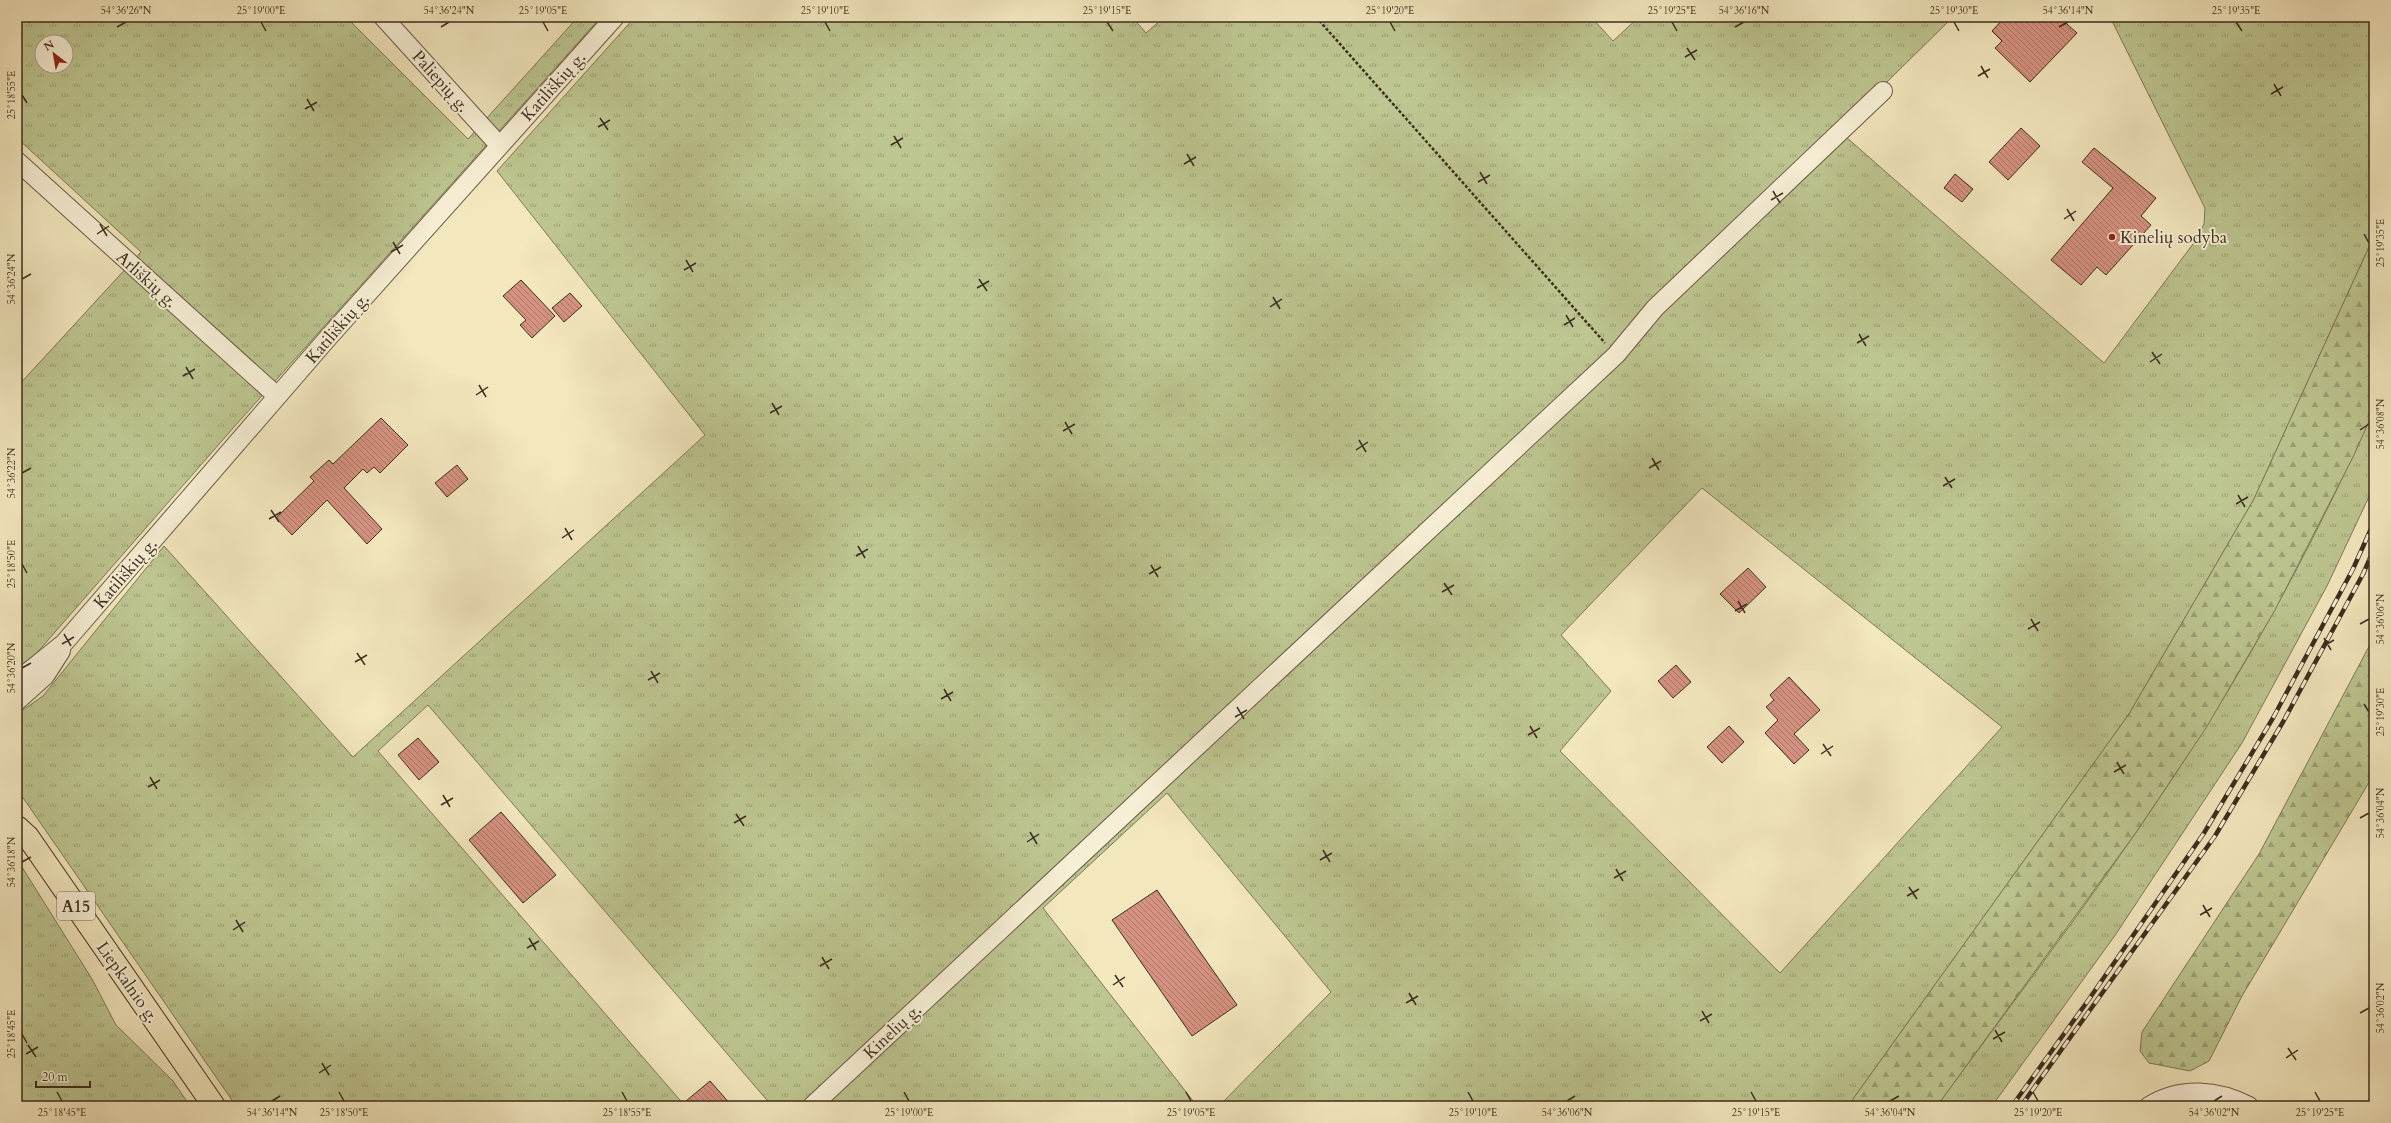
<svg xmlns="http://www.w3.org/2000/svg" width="2391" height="1123" font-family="Cardo,serif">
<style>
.grass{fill:url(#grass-tufts);stroke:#7d7957;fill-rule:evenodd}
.forest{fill:url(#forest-firs);stroke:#7d7957}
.building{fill:url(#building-back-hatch);stroke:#3d2d1e}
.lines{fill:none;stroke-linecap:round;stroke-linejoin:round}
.street-casing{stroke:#6a5c46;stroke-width:20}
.highway-casing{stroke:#3d2d1e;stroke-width:24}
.path{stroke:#3d2d1e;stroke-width:2.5;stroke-dasharray:3 2;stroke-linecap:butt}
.street{stroke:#f7efd5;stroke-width:18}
.highway{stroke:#f3e7be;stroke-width:22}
.rail-casing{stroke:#3d2d1e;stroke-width:4.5}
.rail{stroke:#f7efd5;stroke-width:3;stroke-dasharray:9;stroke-linecap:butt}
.ticks{fill:none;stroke:#3d2d1e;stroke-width:1.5}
.poi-dot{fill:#8f2418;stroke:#f7efd5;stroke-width:1.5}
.labels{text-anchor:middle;stroke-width:4;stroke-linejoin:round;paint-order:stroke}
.shield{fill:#f7efd5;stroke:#756755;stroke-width:1}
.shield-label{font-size:16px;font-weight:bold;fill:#3d2d1e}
.street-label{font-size:17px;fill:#3d2d1e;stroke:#f7efd5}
.poi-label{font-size:17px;fill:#3d2d1e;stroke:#f7efd5;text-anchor:start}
.neatline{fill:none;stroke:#3d2d1e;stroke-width:1.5}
.ticks-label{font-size:10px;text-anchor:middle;fill:#3d2d1e}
</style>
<defs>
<pattern id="grass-tufts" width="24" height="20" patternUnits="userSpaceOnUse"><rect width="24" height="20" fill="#bdc590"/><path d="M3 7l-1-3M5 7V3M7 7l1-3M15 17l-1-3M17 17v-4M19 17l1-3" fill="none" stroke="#9ba075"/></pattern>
<pattern id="forest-firs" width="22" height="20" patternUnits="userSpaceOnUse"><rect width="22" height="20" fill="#bdc590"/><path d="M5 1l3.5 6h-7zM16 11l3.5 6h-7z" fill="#9ba075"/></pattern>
<pattern id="building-back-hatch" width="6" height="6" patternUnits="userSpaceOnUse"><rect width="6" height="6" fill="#d59281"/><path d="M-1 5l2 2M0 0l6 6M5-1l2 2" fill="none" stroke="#ae7869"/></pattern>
</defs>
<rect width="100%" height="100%" fill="#f3e7be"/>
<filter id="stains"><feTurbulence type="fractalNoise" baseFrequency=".005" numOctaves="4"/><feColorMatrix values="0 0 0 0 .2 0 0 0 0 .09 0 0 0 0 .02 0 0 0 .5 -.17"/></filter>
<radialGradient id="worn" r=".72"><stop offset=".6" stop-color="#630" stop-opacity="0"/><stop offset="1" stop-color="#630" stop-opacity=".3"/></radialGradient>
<path class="grass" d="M17,17H346L468,139L578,17H601L234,427L35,655L17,669V387L141,252L17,138ZM42,42H66V66H42Z
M635,17H1132L1146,33L1164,17H1591L1613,41L1639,17H1953L1838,130L2104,363L2196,240L2204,224L2205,208L2110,17H2374V236L2254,499L2129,714L1848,1106H1219L1331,992L1167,793L1043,908L1197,1106H772L428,705L378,751L685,1106H236L17,789V714L43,696L164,546L353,757L705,435L497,171ZM1702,488L2002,727L1780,973L1560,751L1611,691L1561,635Z
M2374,410V486L2327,586L2242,743L2116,934L1992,1106H1937C2028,981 2123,859 2205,728C2269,627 2325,519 2374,410Z
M17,859L92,979L116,1025L173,1081L190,1106H17Z"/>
<path class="forest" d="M2374,236V410L2354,455L2275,610L2206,728L2137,831L1937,1106H1848L2129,714L2254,499Z
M2374,637V774L2242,996L2209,1061L2190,1071L2149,1063L2140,1051L2142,1032L2259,854Z"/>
<path class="building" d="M2005,17H2059L2077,33L2030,82L1995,48L2002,41L1992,31Z
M2021,128L2040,146L2008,180L1989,162Z
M2094,148L2156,198L2141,216L2151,225L2106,275L2097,267L2081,285L2051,260L2113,188L2082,162Z
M1955,174L1973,189L1962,202L1944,188Z
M521,280L555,316L532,338L520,325L526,320L503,296Z
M570,293L582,306L564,322L552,308Z
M381,418L408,445L380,473L374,467L367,473L363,469L344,488L382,529L367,544L327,500L292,535L276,518L314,481L310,477L329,460L333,464Z
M457,465L468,479L447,497L435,483Z
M1748,568L1766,587L1739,613L1720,594Z
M1676,665L1691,682L1673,698L1658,681Z
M1789,677L1820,710L1794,734L1809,750L1794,764L1765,733L1778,720L1766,707L1774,700L1770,695Z
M1729,726L1744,742L1722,763L1707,747Z
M418,738L439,762L419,780L398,755Z
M501,812L556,875L523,903L469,840Z
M1157,890L1237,1005L1192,1036L1112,920Z
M710,1081L732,1106H680Z"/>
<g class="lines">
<defs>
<path id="street" d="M383,17L499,145
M17,161L277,396
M17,681L64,643L327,339L615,17
M17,701L45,676L61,651
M812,1106L1616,355L1655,308L1883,91
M2149,1106C2181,1086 2218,1090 2249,1106"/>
<path id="highway" d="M17,827L28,837L214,1106"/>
</defs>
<use href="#street" class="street-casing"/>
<use href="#highway" class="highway-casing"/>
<path class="path" d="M1316,17L1605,343"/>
<use href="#street" class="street"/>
<use href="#highway" class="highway"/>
<defs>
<path id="rail" d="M2012,1106L2087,1002L2204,833L2273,718L2353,569L2374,522
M2021,1106L2215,836L2283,722L2363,574L2374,549"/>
</defs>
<use href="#rail" class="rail-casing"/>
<use href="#rail" class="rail"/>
</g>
<path class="ticks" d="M261,22L266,31M543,22L548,31M825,22L830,31M1107,22L1113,31M1390,22L1395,31M1672,22L1677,31M1954,22L1959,31M2236,22L2242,31M117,27L126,22M441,27L449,22M1735,27L1744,22M2059,27L2068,22M1687,48L1695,60M1685,57L1697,50M1981,66L1988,78M1978,76L1990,69M2274,84L2281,96M2271,94L2283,87M22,95L27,103M307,99L314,111M305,109L317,102M600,118L608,130M598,127L610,120M894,136L901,148M891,145L903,138M1187,154L1194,166M1184,164L1196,157M1480,172L1487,184M1478,182L1490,175M1773,191L1780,203M1771,200L1783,193M2067,209L2074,221M2064,219L2076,211M100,224L107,236M97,234L109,226M2364,234L2369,243M393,242L400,254M391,252L403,245M686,260L693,272M684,270L696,263M22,279L31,274M979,279L987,291M977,288L989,281M1273,297L1280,309M1270,307L1282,299M1566,315L1573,327M1564,325L1575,318M1859,334L1866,346M1857,343L1869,336M2152,352L2160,364M2150,362L2162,354M186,367L193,379M183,376L195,369M479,385L486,397M476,395L488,387M772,403L779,415M770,413L782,406M1065,422L1072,434M2360,430L2369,424M1063,431L1075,424M1359,440L1366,452M1356,450L1368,442M1652,458L1659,470M1649,468L1661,461M22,473L31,468M1945,477L1952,488M1943,486L1955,479M2238,495L2245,507M2236,504L2248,497M271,510L279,522M269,519L281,512M565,528L572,540M562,538L574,530M858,546L865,558M856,556L868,549M22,564L27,573M1151,565L1158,577M1149,574L1161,567M1444,583L1452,595M1442,592L1454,585M1738,601L1745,613M1735,611L1747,604M2031,619L2038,631M2360,624L2369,619M2028,629L2040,622M64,634L71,646M2324,638L2331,650M62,644L74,637M2322,647L2334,640M357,653L365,665M355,662L367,655M22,668L31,663M651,671L658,683M648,680L660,673M944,689L951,701M941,699L953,692M2364,704L2369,712M1237,707L1244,719M1235,717L1247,710M1530,726L1537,738M1528,735L1540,728M1823,744L1831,756M1821,754L1833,746M2117,762L2124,774M2114,772L2126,765M150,777L157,789M148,787L160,780M443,795L450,807M441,805L453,798M736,814L744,826M2360,818L2369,813M734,823L746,816M1030,832L1037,844M1027,842L1039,834M1323,850L1330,862M1320,860L1332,853M22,862L31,857M1616,869L1623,881M1614,878L1626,871M1909,887L1917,899M1907,896L1919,889M2203,905L2210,917M2200,915L2212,908M236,920L243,932M233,930L245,922M529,938L536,950M527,948L539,941M822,957L829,969M820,966L832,959M1115,975L1123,987M1113,985L1125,977M1409,993L1416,1005M1406,1003L1418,996M1702,1011L1709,1023M2360,1013L2369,1008M1700,1021L1712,1014M1995,1030L2002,1042M22,1034L27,1043M1993,1039L2005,1032M28,1045L36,1057M2288,1048L2296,1060M26,1054L38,1047M2286,1058L2298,1050M322,1063L329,1075M319,1073L331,1065M57,1092L62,1101M339,1092L344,1101M622,1092L627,1101M904,1092L909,1101M1186,1092L1191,1101M1468,1092L1473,1101M1751,1092L1756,1101M2033,1092L2038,1101M2315,1092L2320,1101M272,1101L280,1096M1567,1101L1575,1096M1890,1101L1899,1096M2214,1101L2222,1096"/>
<circle class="poi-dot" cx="2112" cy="237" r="4"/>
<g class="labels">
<rect class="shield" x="57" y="892" width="38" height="28" rx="3"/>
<g class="shield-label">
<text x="76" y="912">A15</text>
</g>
<g class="street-label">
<text transform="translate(441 81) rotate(48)" y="6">Paliepių g.</text>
<text transform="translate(553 86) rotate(-48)" y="6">Katiliškių g.</text>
<text transform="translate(147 279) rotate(42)" y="6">Arliškių g.</text>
<text transform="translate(337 328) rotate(-49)" y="6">Katiliškių g.</text>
<text transform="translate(125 573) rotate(-49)" y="6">Katiliškių g.</text>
<text transform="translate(128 982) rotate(55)" y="6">Liepkalnio g.</text>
<text transform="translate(892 1031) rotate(-43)" y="6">Kinelių g.</text>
</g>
<g class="poi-label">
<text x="2120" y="243">Kinelių sodyba</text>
</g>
</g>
<rect width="2391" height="1123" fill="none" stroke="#f3e7be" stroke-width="44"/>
<g transform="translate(54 54) rotate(329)"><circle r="19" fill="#f7efd5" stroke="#ada18c"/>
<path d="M0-3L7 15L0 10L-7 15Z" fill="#8f2418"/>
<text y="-6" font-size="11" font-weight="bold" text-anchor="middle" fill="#3d2d1e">N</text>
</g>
<path d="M36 1081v6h54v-6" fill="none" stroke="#3d2d1e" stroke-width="2"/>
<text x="42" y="1081" font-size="12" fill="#3d2d1e" stroke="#f7efd5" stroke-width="3" paint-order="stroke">20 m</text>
<rect x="22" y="22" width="2347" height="1079" class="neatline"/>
<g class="ticks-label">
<text x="126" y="14">54°36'26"N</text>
<text x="261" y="14">25°19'00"E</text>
<text x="449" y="14">54°36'24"N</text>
<text x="543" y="14">25°19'05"E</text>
<text x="825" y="14">25°19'10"E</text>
<text x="1107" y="14">25°19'15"E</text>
<text x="1390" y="14">25°19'20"E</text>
<text x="1672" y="14">25°19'25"E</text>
<text x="1744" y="14">54°36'16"N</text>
<text x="1954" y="14">25°19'30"E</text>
<text x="2068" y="14">54°36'14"N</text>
<text x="2236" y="14">25°19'35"E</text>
<text transform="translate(11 95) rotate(-90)" y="4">25°18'55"E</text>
<text transform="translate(2380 243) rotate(-90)" y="4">25°19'35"E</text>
<text transform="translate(11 279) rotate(-90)" y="4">54°36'24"N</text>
<text transform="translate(2380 424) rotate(-90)" y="4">54°36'08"N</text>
<text transform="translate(11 473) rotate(-90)" y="4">54°36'22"N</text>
<text transform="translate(11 564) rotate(-90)" y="4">25°18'50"E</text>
<text transform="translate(2380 619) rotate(-90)" y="4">54°36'06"N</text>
<text transform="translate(11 668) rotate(-90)" y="4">54°36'20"N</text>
<text transform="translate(2380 712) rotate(-90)" y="4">25°19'30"E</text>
<text transform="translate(2380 813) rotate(-90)" y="4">54°36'04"N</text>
<text transform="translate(11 862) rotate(-90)" y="4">54°36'18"N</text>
<text transform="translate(2380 1008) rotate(-90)" y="4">54°36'02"N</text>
<text transform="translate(11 1034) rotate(-90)" y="4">25°18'45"E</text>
<text x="62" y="1116">25°18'45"E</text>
<text x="272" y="1116">54°36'14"N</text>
<text x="344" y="1116">25°18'50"E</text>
<text x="627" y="1116">25°18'55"E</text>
<text x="909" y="1116">25°19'00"E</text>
<text x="1191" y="1116">25°19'05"E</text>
<text x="1473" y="1116">25°19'10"E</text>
<text x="1567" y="1116">54°36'06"N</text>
<text x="1756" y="1116">25°19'15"E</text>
<text x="1890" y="1116">54°36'04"N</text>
<text x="2038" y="1116">25°19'20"E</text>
<text x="2214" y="1116">54°36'02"N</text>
<text x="2320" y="1116">25°19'25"E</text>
</g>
<rect width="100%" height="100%" filter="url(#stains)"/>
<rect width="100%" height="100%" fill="url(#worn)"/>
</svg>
